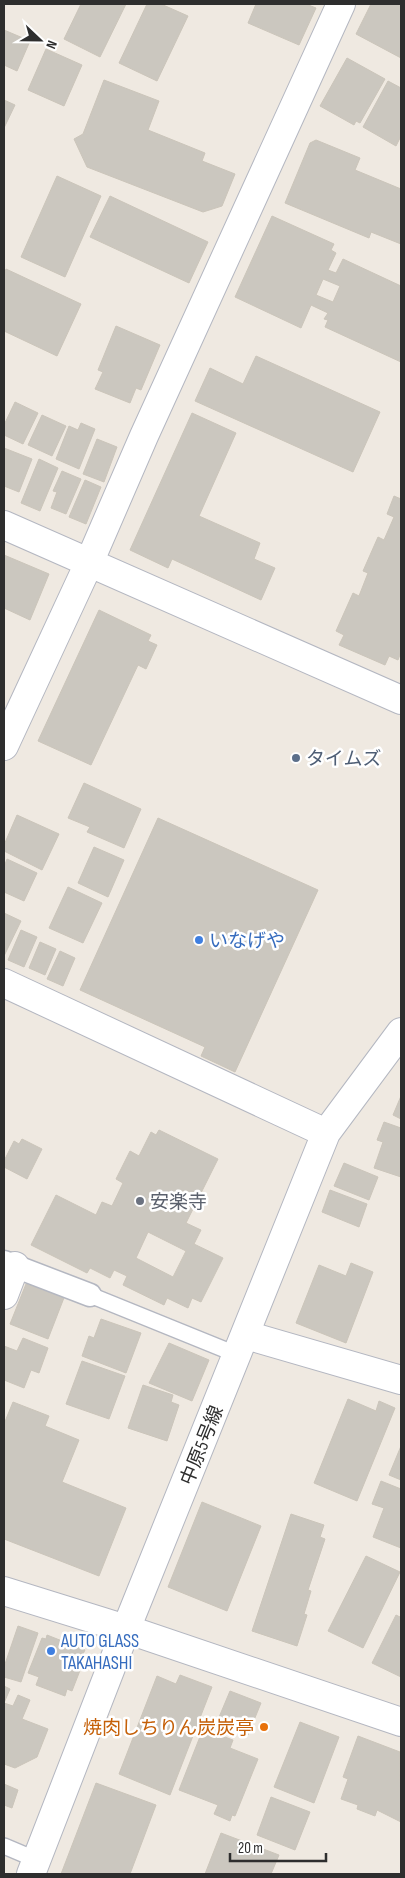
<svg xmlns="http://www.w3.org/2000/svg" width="405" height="1878" font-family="'Sofia Sans Condensed','Noto Sans JP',sans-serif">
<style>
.building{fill:#cbc7bf;stroke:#cbc5ba;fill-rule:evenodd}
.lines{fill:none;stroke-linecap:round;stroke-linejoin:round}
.service-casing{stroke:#b4b7c1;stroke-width:18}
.pedestrian-casing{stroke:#b4b7c1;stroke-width:25}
.minor-casing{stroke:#b4b7c1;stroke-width:30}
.tertiary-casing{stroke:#b4b7c1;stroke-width:30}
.service{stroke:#fff;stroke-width:15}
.pedestrian{stroke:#fff;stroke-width:22}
.minor{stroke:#fff;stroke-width:28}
.tertiary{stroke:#fff;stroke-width:28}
.service-dot{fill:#5c6f8a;stroke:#fff;stroke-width:2}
.shop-dot{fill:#3f7fe0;stroke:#fff;stroke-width:2}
.worship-dot{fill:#6b7280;stroke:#fff;stroke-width:2}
.food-dot{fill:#e8710a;stroke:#fff;stroke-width:2}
.labels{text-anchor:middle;stroke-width:5;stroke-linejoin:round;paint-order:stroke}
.service-label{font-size:19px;fill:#4e5e75;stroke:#fff;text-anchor:start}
.shop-label{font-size:19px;fill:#366cbe;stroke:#fff;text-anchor:start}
.worship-label{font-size:19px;fill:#5b616d;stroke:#fff;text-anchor:start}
.street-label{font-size:19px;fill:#2e2e2e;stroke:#fff}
.food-label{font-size:19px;fill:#c56008;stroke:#fff;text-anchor:end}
</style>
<rect width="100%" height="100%" fill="#efe9e1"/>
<path class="building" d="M81,4H126L100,57L64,39Z
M147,4H161L188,16L157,81L119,63Z
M256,4H306L316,8L299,45L248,23Z
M371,4H401V58L356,34Z
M4,30L30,41L17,71L4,65Z
M46,49L82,65L64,106L28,90Z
M347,58L385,79L360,123L356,121L354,125L320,106Z
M104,80L159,101L148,130L205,153L202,161L235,174L222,206L203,212L87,167L74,139L83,134Z
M388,81L401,88V136L396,146L363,127Z
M4,100L15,105L4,128Z
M316,140L360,158L355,170L401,189V244L371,232L369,238L285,203L310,143Z
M57,176L101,196L65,277L21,257Z
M110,196L208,242L189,283L90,237Z
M272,216L334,244L331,250L336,253L328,270L336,273L343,259L401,286V362L325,327L328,320L324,319L328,313L311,305L301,328L235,297ZM323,279L340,286L333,302L316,295Z
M6,269L81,304L57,356L4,331V275Z
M116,326L160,345L141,390L136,388L130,403L95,389L103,372L98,370Z
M256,356L380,412L353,472L195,401L210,368L243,384Z
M15,402L38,413L23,444L4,435V425Z
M192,413L236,433L199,516L260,543L254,559L275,568L261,600L172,559L168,568L130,550Z
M42,415L66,426L52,456L28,445Z
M81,423L95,429L79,469L56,459L69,426L78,430Z
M97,439L117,447L104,482L83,474Z
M4,448L32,459L19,492L4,486Z
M39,459L58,468L40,511L21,503Z
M62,471L81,479L66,514L51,508L57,492L53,491Z
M85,480L101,487L86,524L69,517Z
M394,496L401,499V652L398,660L389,656L385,665L339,645L344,635L336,631L353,593L359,596L368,573L363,571L378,537L384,540L394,517L387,514Z
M4,555L49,574L30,620L4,608Z
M99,610L151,635L148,641L157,645L146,669L138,665L91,765L38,741Z
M84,783L141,809L124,848L87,832L90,827L68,818Z
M17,815L59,834L42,870L4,851V845Z
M158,818L318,890L235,1072L201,1056L205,1047L80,990Z
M94,847L124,860L108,897L78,883Z
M7,859L37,873L24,901L4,892V867Z
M68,887L102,903L83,943L49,928Z
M4,913L21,921L4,956Z
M21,930L37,937L24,967L8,960Z
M40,942L56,949L45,975L29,968Z
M60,951L75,958L63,986L47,979Z
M401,1096V1119L393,1115Z
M384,1122L401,1128V1177L374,1168L383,1142L377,1140Z
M159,1130L218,1159L186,1223L201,1230L194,1244L223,1258L201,1302L192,1298L188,1308L167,1298L164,1305L123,1285L127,1276L114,1270L110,1278L90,1268L87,1273L31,1245L56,1195L96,1215L102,1202L112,1206L123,1183L116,1179L130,1151L139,1156L151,1132L156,1135ZM148,1232L186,1251L173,1277L136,1258Z
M22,1139L42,1149L27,1179L4,1167V1161L14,1141L19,1144Z
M344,1163L378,1177L369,1200L334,1186Z
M330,1190L367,1204L359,1227L322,1212Z
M351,1263L373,1272L346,1343L296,1323L319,1265L346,1276Z
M41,1280L67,1290L48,1339L10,1324L26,1284L38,1288Z
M101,1319L141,1333L126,1373L82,1356L89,1336L94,1338Z
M23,1338L48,1348L39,1373L31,1370L24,1388L4,1380V1346L17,1351Z
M169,1343L209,1360L192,1401L149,1383Z
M82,1361L125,1376L109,1419L66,1404Z
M143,1385L173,1395L171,1402L179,1405L167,1441L128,1428Z
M348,1399L376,1411L379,1401L395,1408L357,1501L314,1483Z
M13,1402L49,1416L45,1426L79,1440L62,1482L126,1508L99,1576L4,1539V1424Z
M401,1446V1480L389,1475Z
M381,1481L401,1489V1548L373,1537L384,1508L372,1504Z
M202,1502L261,1526L227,1611L168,1587Z
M291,1514L324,1525L320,1537L325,1539L308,1590L311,1591L304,1614L307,1615L297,1646L252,1631Z
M366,1556L400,1572L363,1648L328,1631Z
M401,1614V1677L372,1663L396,1615L400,1617Z
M18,1626L38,1633L21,1682L4,1677V1667Z
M47,1635L85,1650L83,1654L86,1655L72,1691L67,1689L65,1696L36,1685L39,1677L28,1673L42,1638L46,1639Z
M180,1675L212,1687L170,1795L119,1774L157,1676L176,1684Z
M4,1686L10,1689L4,1703L13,1706L18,1695L30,1700L22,1719L48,1729L37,1757L15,1768L4,1764Z
M230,1691L261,1703L248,1735L217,1722Z
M300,1722L339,1737L314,1803L274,1787Z
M203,1729L233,1740L230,1748L258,1759L235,1816L232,1815L230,1821L214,1814L218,1805L179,1790Z
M358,1736L400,1752L401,1822L377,1810L375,1816L357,1809L358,1805L341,1799L348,1779L343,1777Z
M96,1783L156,1805L130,1874H61Z
M4,1784L18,1790L12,1808L4,1805Z
M271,1797L310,1812L295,1850L257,1835Z
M221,1833L279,1855L271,1874H205Z"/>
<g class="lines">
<defs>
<path id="service" d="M90,1295L238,1355
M4,1846L37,1860"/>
<path id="pedestrian" d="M4,1262L90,1295"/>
<path id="minor" d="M4,525L401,700
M4,746L89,563L144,436L341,4
M4,983L326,1133
M4,1295L15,1266
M246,1335L401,1380
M31,1874L126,1629L326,1133L401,1032"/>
<path id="tertiary" d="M4,1591L126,1629L401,1722"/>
</defs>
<use href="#service" class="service-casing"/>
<use href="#pedestrian" class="pedestrian-casing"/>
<use href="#minor" class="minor-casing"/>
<use href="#tertiary" class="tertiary-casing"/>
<use href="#service" class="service"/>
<use href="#pedestrian" class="pedestrian"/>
<use href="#minor" class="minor"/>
<use href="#tertiary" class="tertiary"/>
</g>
<circle class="service-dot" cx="296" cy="758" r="5"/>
<g class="shop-dot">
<circle cx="199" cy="940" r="5"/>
<circle cx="51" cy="1651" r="5"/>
</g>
<circle class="worship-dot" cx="140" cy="1201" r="5"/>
<circle class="food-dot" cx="264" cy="1727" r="5"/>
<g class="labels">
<g class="service-label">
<text x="306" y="765">タイムズ</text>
</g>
<g class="shop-label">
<text x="209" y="947">いなげや</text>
<text x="61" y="1647">AUTO GLASS<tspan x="61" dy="22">TAKAHASHI</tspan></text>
</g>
<g class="worship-label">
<text x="150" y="1208">安楽寺</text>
</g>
<g class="street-label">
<text transform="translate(201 1445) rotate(-68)" y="7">中原5号線</text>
</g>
<g class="food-label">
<text x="254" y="1734">焼肉しちりん炭炭亭</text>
</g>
</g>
<rect width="405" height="1878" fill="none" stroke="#2e2e2e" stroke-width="10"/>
<g transform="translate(40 40) rotate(112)" stroke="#ffffff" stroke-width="4" paint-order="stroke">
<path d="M0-4L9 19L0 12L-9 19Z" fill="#2e2e2e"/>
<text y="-8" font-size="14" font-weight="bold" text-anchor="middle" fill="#2e2e2e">N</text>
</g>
<path d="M230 1853v8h96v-8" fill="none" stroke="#2e2e2e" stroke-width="2.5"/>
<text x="238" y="1853" font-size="15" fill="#2e2e2e" stroke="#ffffff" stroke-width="4" paint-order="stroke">20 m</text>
</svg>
